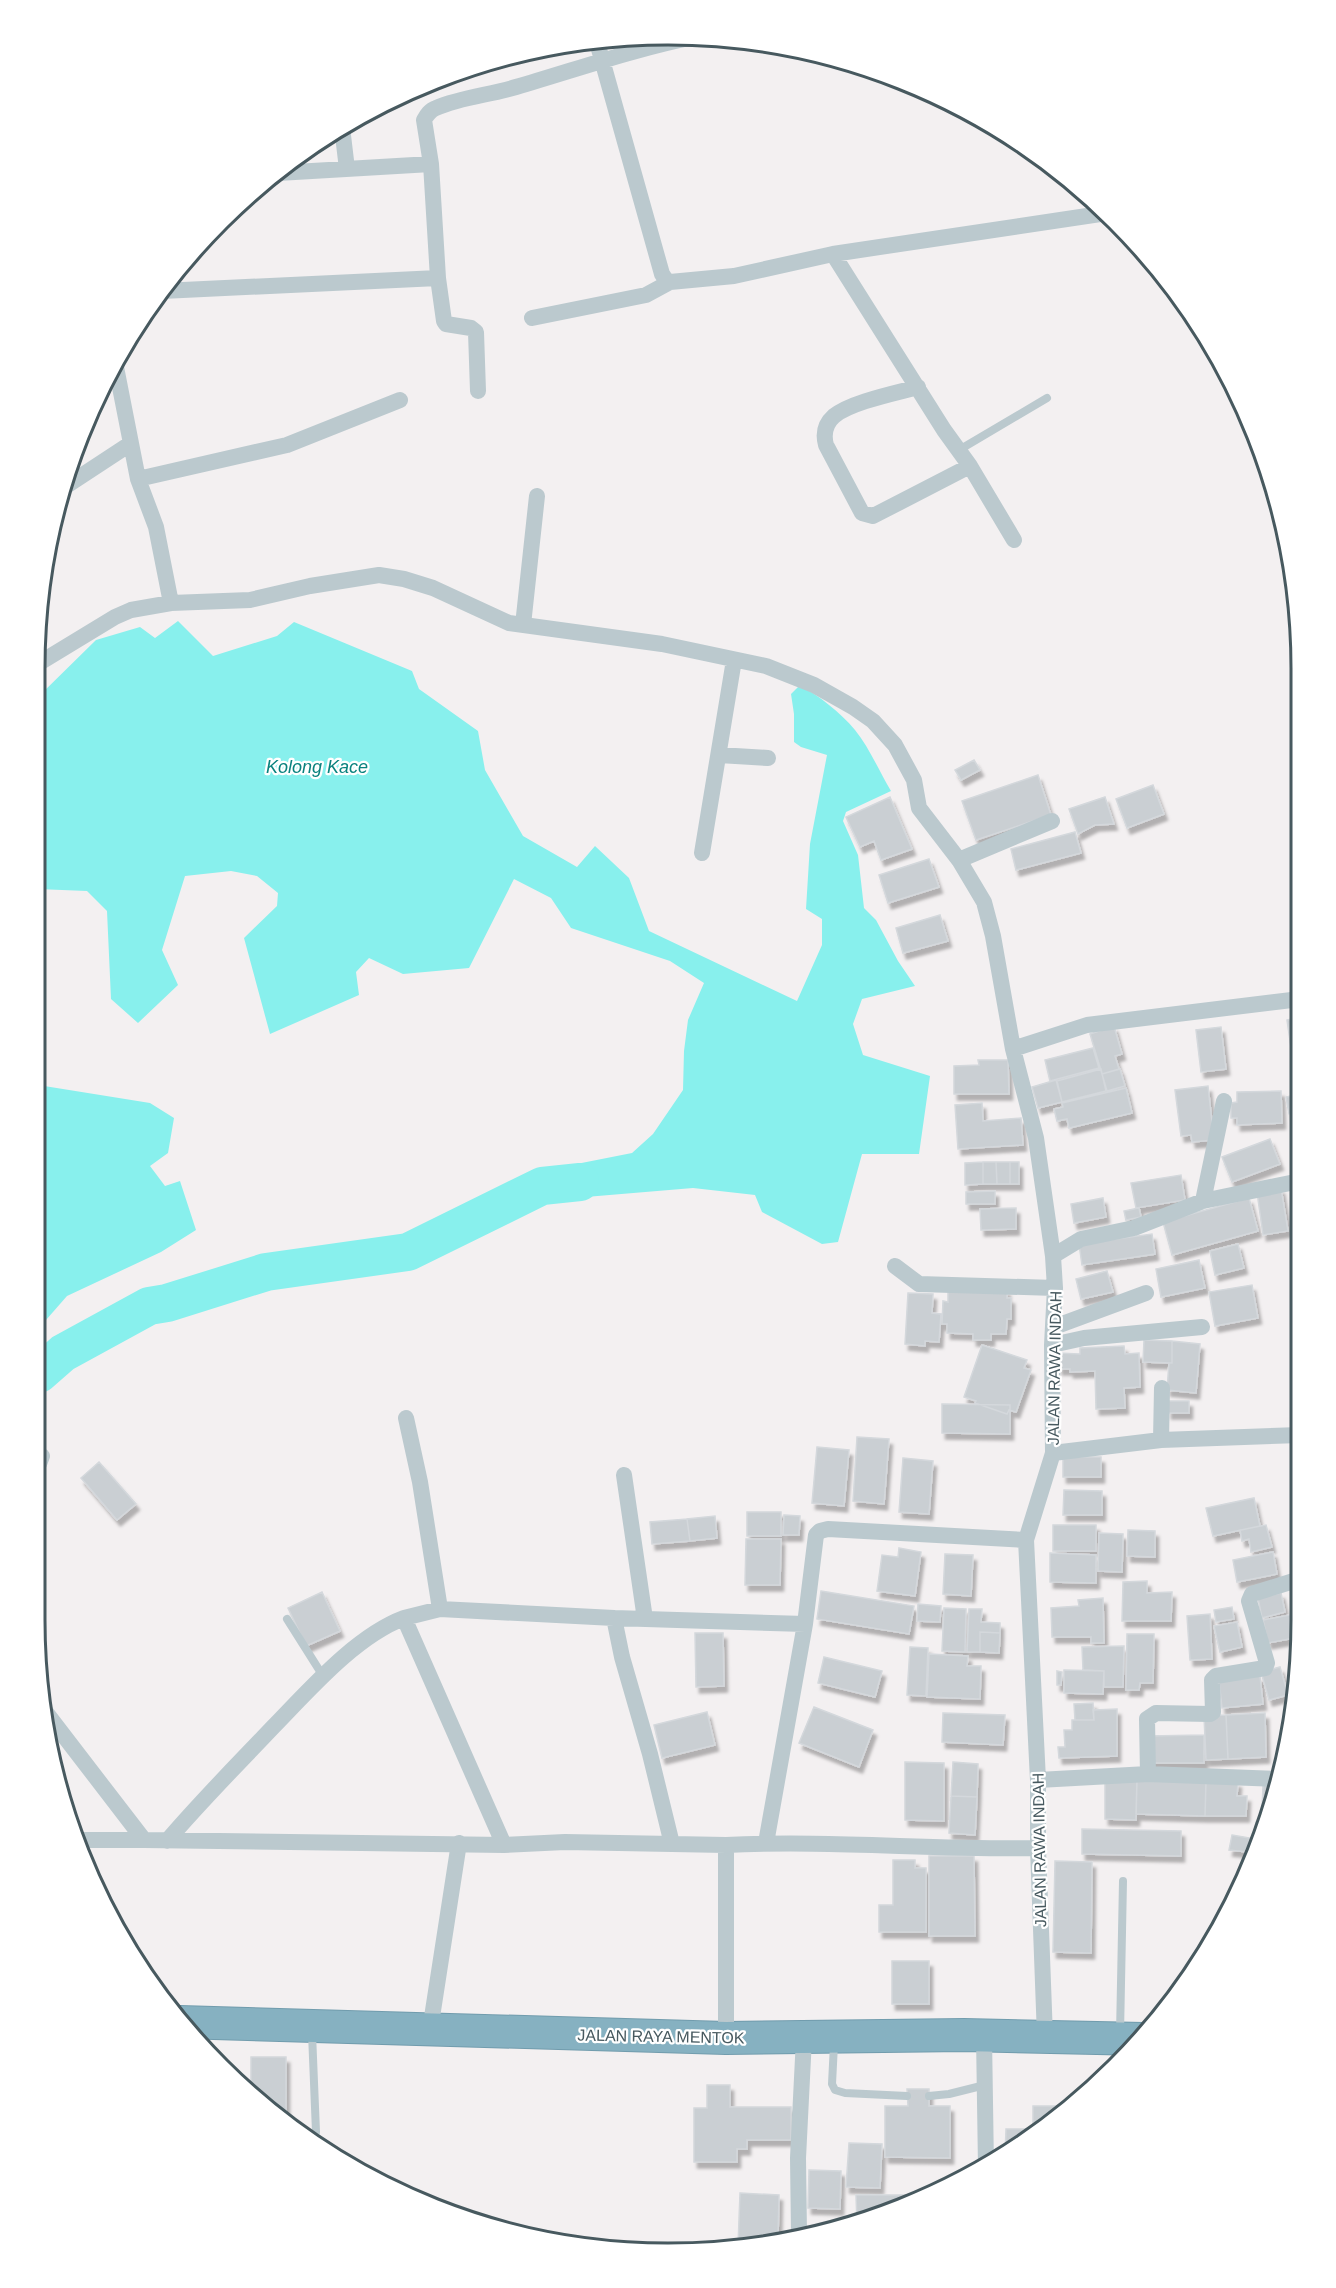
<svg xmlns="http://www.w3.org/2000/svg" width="1336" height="2288" font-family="Arial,sans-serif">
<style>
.water{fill:#88f0ed}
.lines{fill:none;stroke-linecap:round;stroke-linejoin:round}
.river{stroke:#88f0ed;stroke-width:38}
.building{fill:#cacfd3;stroke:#d4d8dc;stroke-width:1.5;filter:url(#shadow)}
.highway-casing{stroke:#719cad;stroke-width:34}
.lane{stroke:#bbc9ce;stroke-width:8}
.street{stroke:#bbc9ce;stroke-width:16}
.highway{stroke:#86b1c1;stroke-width:32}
.labels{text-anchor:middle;stroke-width:4.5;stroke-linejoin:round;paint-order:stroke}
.street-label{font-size:16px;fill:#47595f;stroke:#fff}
.water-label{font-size:18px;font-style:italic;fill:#09827e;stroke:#fff}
.rim{fill:none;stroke:#47595f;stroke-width:3}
</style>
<defs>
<filter id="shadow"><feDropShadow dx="3.5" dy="6" stdDeviation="1.5" flood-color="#0004"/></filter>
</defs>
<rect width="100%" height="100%" fill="#f3f0f1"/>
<path class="water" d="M178,621L213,656L277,636L294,622L412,671L419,689L478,731L485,770L523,836L577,867L595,846L629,878L649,931L797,1001L822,945V919L806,909L810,844L827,755L801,747L794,742V714L791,694L800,685C819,696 840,712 855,730C869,747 879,771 891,791L846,812L843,821L858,855L864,908L876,920L898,961L915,986L862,999L853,1024L863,1055L930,1076L919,1154H862L838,1242L822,1244L762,1212L755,1195L693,1188L538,1201L519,1178L536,1172L632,1153L653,1134L683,1090L684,1051L688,1020L704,983L670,961L571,928L551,898L514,879L469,968L403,974L369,958L356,972L359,995L270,1034L244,938L277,906L278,893L257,876L231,871L185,876L162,950L178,985L138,1023L111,999L107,911L87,891L37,889L36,699L96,640L140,627L155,638Z
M38,1085L150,1103L174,1118L168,1153L150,1166L165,1186L180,1181L196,1230L161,1252L67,1296L39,1328Z
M49,1346L71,1357L39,1386V1358Z"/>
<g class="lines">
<path class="river" d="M39,1374L63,1353L149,1306L167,1303L266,1272L408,1252L542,1186L580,1182"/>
</g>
<path class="building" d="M974,760L980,770L961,780L955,770Z
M1038,775L1051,815L976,840L962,801Z
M1153,785L1164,814L1127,828L1116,799Z
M890,797L912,849L881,860L874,841L860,847L846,817Z
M1105,797L1114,824L1095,825L1078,834L1069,809Z
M1075,832L1081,853L1016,870L1011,849Z
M929,859L939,887L888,903L879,875Z
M940,915L948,941L903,953L896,928Z
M1300,1017V1059L1293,1061L1287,1020Z
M1114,1026L1122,1054L1115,1056L1119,1069L1102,1074L1090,1034Z
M1221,1027L1226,1069L1201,1072L1196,1030Z
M1093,1048L1099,1068L1050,1081L1045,1060Z
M978,1060H1008L1009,1094H954V1066L979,1065Z
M1101,1069L1106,1091L1062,1102L1057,1081Z
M1120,1069L1125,1086L1107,1091L1102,1074Z
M1056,1080L1062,1102L1038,1108L1032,1087Z
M1208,1086L1214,1140L1192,1142L1191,1135L1181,1136L1175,1090Z
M1126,1088L1132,1113L1069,1128L1067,1119L1057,1121L1054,1109L1063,1107L1062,1103Z
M1281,1091L1282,1123L1237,1125V1118H1231V1103L1237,1102V1092Z
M1300,1094V1112L1289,1114L1286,1097Z
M982,1103L983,1121L1021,1118L1023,1145L958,1149L955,1105Z
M1270,1139L1280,1164L1232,1182L1222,1157Z
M983,1162H996L997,1184H983Z
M983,1162V1184L965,1185V1163Z
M996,1162H1010V1184H997Z
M1010,1162H1019V1184H1010Z
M1181,1175L1185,1200L1136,1208L1131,1183Z
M1281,1188L1288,1231L1263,1235L1257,1192Z
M995,1191V1204H966V1192Z
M1103,1198L1106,1217L1074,1223L1071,1204Z
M1249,1198L1258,1231L1172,1255L1163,1222Z
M1016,1208V1229L981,1230L980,1209Z
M1139,1208L1141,1217L1126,1220L1124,1211Z
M1300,1220V1233L1295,1234L1293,1221Z
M1152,1234L1155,1254L1082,1265L1079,1244Z
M1238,1244L1244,1268L1215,1275L1210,1251Z
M1199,1260L1205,1288L1161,1297L1156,1269Z
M1107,1271L1113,1292L1081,1299L1076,1279Z
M1252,1285L1258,1318L1215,1326L1209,1292Z
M948,1288L1007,1290V1298H1011V1319H1007L1006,1334H991V1340H973V1334L947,1333V1324H942L943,1301L948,1302Z
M908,1293L933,1294L932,1313L941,1314L939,1342L925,1341V1346L905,1344Z
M1144,1340L1172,1341V1363L1143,1362Z
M1172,1341L1200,1344L1196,1393L1167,1390L1169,1363H1172Z
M982,1345L1027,1360L1024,1368L1031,1370L1016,1412L1009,1410L1007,1414L975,1403L976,1401L964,1397Z
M1124,1346L1125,1354L1139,1353L1140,1387L1124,1388L1125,1408L1096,1409L1095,1371L1070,1372V1369H1059L1058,1353L1080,1354V1348Z
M1168,1401H1189V1413H1168Z
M942,1404L1010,1405V1434L942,1433Z
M857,1437L889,1439L884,1504L853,1501Z
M817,1447L849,1450L844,1506L812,1503Z
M1063,1457H1101V1477H1063Z
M903,1458L933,1461L929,1514L899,1512Z
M99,1462L136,1504L117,1520L81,1478Z
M1064,1490L1102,1491V1515H1063Z
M1254,1498L1260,1526L1213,1536L1206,1508Z
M747,1512H781V1536H747Z
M784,1515L800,1516L799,1535H783Z
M715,1516L717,1538L690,1541L687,1519Z
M687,1519L690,1541L652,1544L650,1522Z
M1053,1525H1096V1551H1053Z
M1266,1525L1272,1547L1251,1552L1249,1539L1242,1541L1240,1530Z
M1128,1530L1155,1531V1557L1127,1556Z
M1099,1533L1123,1534L1122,1572L1098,1571Z
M746,1539H781L780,1585H745Z
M899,1548L921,1552L915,1596L877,1591L882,1555L898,1557Z
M1273,1552L1277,1574L1237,1582L1233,1560Z
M1050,1553L1096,1555V1583L1050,1582Z
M945,1554L973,1555L971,1596L943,1594Z
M1147,1581V1593L1172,1592L1171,1621H1122L1123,1582Z
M821,1591L914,1606L909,1634L817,1619Z
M322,1592L340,1631L306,1646L288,1608Z
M1281,1593L1285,1612L1262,1618L1258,1598Z
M1103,1598L1104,1643H1091V1637H1052L1051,1608L1079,1606L1078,1600Z
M918,1604L941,1606L940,1622L917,1621Z
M1232,1607L1234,1619L1216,1622L1214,1610Z
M944,1608L966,1609L965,1652L942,1651Z
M969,1609H982L981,1622L1000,1623V1633L980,1632V1652H967Z
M1210,1614L1212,1659L1190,1660L1187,1616Z
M1295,1614L1300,1637L1268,1643L1263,1620Z
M1237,1622L1242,1647L1220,1652L1214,1626Z
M980,1632L1000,1633L999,1653L980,1652Z
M695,1633H723L724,1686L696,1687Z
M1127,1634H1154L1153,1683H1140L1139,1690H1126Z
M1124,1646L1123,1687H1104V1671L1083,1670L1082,1647Z
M910,1647L928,1648L926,1696L907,1695Z
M929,1654L968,1656L967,1666H981L980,1699L927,1697Z
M824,1657L882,1671L875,1697L818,1683Z
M1280,1667L1288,1695L1269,1700L1261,1672Z
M1064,1670L1104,1671L1103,1694L1064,1693Z
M1057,1671L1062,1672L1061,1685H1057Z
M1260,1676L1263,1704L1222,1708L1219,1680Z
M1093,1703L1094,1720H1075L1074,1704Z
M814,1707L873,1730L859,1767L799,1743Z
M1117,1709V1756L1059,1758L1058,1747H1065L1064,1730H1072V1720H1094L1093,1710Z
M707,1712L715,1745L662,1758L654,1725Z
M943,1713L1005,1715L1003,1745L942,1742Z
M1265,1713L1266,1757L1228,1759L1226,1715Z
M1226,1715L1228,1759L1206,1760L1204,1716Z
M1204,1735V1763H1149L1148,1736Z
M905,1762L944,1763V1821L905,1820Z
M953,1762L978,1764L977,1797L951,1796Z
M1105,1779L1137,1780L1136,1820L1105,1819Z
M1137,1780L1206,1781L1205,1816L1136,1814Z
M1206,1781L1238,1782L1237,1796H1247L1246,1816H1205Z
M1263,1785H1276L1271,1811L1262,1810Z
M951,1796L977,1797L975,1835L949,1833Z
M1256,1822L1268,1823L1255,1850L1251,1849Z
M1082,1829L1181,1831V1856L1082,1854Z
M1232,1835L1250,1838L1247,1852L1229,1850Z
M929,1856H974L975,1936H929Z
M893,1860H915V1868H926V1932H879V1905H893Z
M1055,1861L1092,1862L1091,1953L1053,1952Z
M892,1961H929V2004H892Z
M251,2057H286V2122L251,2093Z
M707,2085H730V2107H791V2140H747V2149H737V2162H694V2108H707Z
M907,2089H929V2106H950V2158L885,2157V2106H908Z
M1033,2106H1061V2116L1033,2137Z
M1006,2129H1032L1033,2137L1005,2155Z
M849,2143L882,2144L880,2188L846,2187Z
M809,2170L841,2171L840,2209L808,2208Z
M740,2193L779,2195L778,2238L738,2246Z
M856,2195H927L872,2220L857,2223Z
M581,2246L675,2248V2251L586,2248Z
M675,2248L713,2249V2251H675Z"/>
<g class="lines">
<defs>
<path id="highway" d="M180,2022L726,2038L964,2035L1143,2039"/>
</defs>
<use href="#highway" class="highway-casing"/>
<path class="lane" d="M959,450L1047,398
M287,1619L323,1676
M312,2033L316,2132
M1120,2034L1123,1881
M834,2044L832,2084L835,2090L845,2093L907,2096
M929,2096L949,2094L985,2085"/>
<path class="street" d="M597,42L662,274L666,280L670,282
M342,127L347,169
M278,173L431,164
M833,254L944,430L970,466L1014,540
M162,291L438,278
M532,318L646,295L670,282L734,276L833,254L1107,213
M116,367L138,479L156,527L171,603
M918,387C896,393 851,402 834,416C825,424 823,434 826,445L862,513L873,516L970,466
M478,391L476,332L471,328L446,324L444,321L438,278L431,164L424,120C427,115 430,110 436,108C461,97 490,95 516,87C575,70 634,49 694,37
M138,479L287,445L400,400
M63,488L130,444
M523,625L537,496
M36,665L115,617L131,610L171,603L250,600L310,586L379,575L404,579L433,588L509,623L662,644L766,666L814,685L853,707L873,721L895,745L914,780L919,808L959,860L984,902L993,936L1013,1049L1036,1138L1053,1256L1055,1288L1052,1345L1053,1453L1026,1540L1038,1780V1848L1045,2037
M719,755L768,758
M702,853L734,660
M959,860L1052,821
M1013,1049L1087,1025L1300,999
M1203,1201L1224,1101
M1053,1256L1081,1239L1134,1228L1203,1201L1300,1181
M895,1266L919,1284L1055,1288
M1054,1327L1146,1293
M1052,1345L1084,1338L1202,1327
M406,1418L420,1482L440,1609
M1161,1440L1162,1388
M1053,1453L1161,1440L1300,1435
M39,1464L42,1456
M624,1475L645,1619
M614,1618L805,1624L766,1843
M805,1624L816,1535L820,1531L828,1529L1026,1540
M41,1706L144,1840L504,1845L565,1842L672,1844
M1148,1774L1277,1779
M1038,1780L1148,1774L1147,1719L1156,1713L1210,1714L1213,1712L1212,1680L1216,1676L1265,1668L1267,1663L1249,1601L1252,1594L1300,1579
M75,1840H144
M167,1841C201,1801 238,1764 274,1726C310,1689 356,1636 404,1618
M504,1845L404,1618L440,1609L614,1618L622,1657L650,1754L672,1844L726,1845
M430,2030L459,1843
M984,2036L986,2168
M726,2038V1845C830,1840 934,1850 1038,1848
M799,2234L798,2158L804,2038"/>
<use href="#highway" class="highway"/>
</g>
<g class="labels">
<g class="street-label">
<text transform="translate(1054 1368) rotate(-89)" y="6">JALAN RAWA INDAH</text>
<text transform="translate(1039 1850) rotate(-91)" y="6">JALAN RAWA INDAH</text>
<text transform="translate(661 2036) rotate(1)" y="6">JALAN RAYA MENTOK</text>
</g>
<g class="water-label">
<text x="317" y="773">Kolong Kace</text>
</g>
</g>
<path d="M0 0H1336V2288H0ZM668 45H668A623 623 0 0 1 1291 668V1620A623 623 0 0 1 668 2243H668A623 623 0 0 1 45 1620V668A623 623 0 0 1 668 45Z" fill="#fff" fill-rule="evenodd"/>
<path class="rim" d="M668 45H668A623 623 0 0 1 1291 668V1620A623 623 0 0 1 668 2243H668A623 623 0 0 1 45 1620V668A623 623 0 0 1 668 45Z"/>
</svg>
